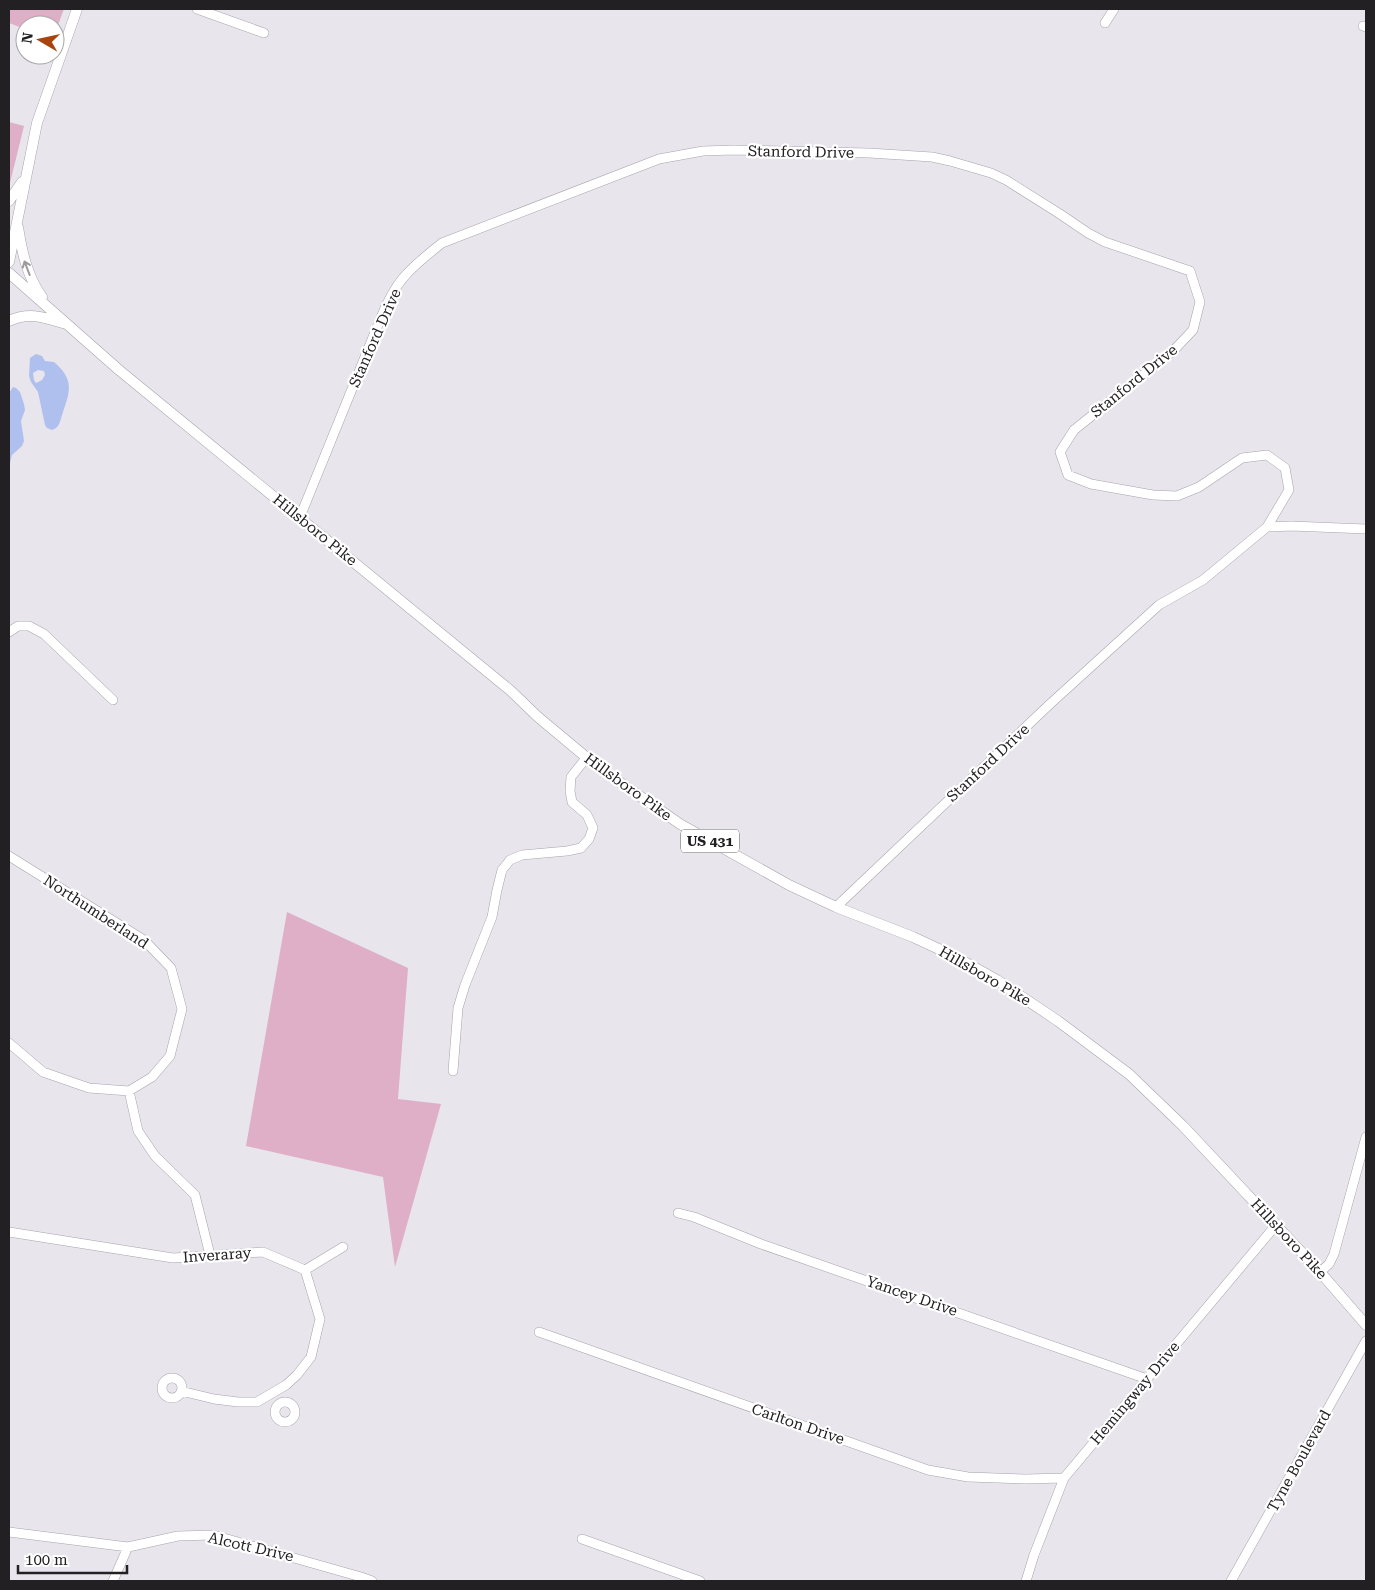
<svg xmlns="http://www.w3.org/2000/svg" width="1375" height="1590" font-family="'Roboto Serif',serif">
<style>
.green{fill:#deafc7}
.water{fill:#b0c0ee;fill-rule:evenodd}
.lines{fill:none;stroke-linecap:round;stroke-linejoin:round}
.minor-casing{stroke:#a7a3aa;stroke-width:10}
.major-casing{stroke:#a7a3aa;stroke-width:11}
.minor{stroke:#fff;stroke-width:9}
.major{stroke:#fff;stroke-width:10}
.oneway{stroke:#9c9b9c}
.labels{text-anchor:middle;stroke-width:4.5;stroke-linejoin:round;paint-order:stroke}
.shield{fill:#fff;stroke:#646365;stroke-width:1}
.shield-label{font-size:14px;font-weight:bold;fill:#222023}
.street-label{font-size:15px;fill:#222023;stroke:#fff}
</style>
<rect width="100%" height="100%" fill="#e8e5ec"/>
<path class="green" d="M9,9H64L55,33V25H25V29L9,23Z
M9,122L24,126L9,187Z
M287,912L408,968L398,1099L441,1104L395,1267L383,1177L246,1146Z"/>
<path class="water" d="M36,354L42,356L45,361L54,362C75,380 70,392 62,415C60,422 59,428 52,430L47,428L45,425L38,392L31,382L29,376L30,358ZM38,370L44,371L45,375L42,380L36,383L34,380L33,373Z
M13,387L16,388L20,392L24,404L25,410L21,421L24,441L22,446L12,455L9,467V393Z"/>
<g class="lines">
<defs>
<path id="minor" d="M197,9L264,33
M1105,23L1114,9
M1363,26L1366,27
M300,517L380,320C386,305 393,290 403,278C414,265 428,254 442,243L659,159L703,151L734,150L869,153L932,157L950,161L991,173L1006,180L1060,214L1088,233L1105,242L1190,271L1200,302L1193,330L1174,350L1074,430L1060,452L1068,475L1091,484L1153,495L1177,496L1199,487L1242,458L1267,455L1285,468L1289,490L1267,527L1203,580L1159,605L1050,704L836,907
M1267,527L1291,526L1366,529
M9,632L18,626H29L44,634L113,700
M9,856L144,940L171,968L182,1009L170,1056L152,1077L129,1091L89,1088L43,1072L9,1043
M453,1071L458,1008L465,985L492,917L497,890L502,870L510,860L522,855L567,851L581,848L589,839L593,828L587,815L572,802L570,791L571,777L587,757
M129,1091L138,1131L155,1156L195,1195L210,1255
M678,1213L694,1217L761,1244L1147,1379
M9,1232L173,1258L263,1252L305,1270L320,1319L311,1357L297,1375L286,1385L257,1402H238L214,1399L181,1391
M305,1270L343,1247
M1320,1272L1329,1264L1334,1254L1366,1137
M539,1332L928,1470L968,1477L1026,1479L1064,1478
M162 1388a10 10 0 1 1 20 0a10 10 0 1 1-20 0Z
M275 1412a10 10 0 1 1 20 0a10 10 0 1 1-20 0Z
M9,1532L128,1547L178,1536L213,1535L361,1577L372,1581
M582,1539L700,1581
M113,1581L128,1547
M1026,1581L1034,1555L1064,1478L1276,1225
M1231,1581L1366,1341"/>
<path id="major" d="M9,201L22,182
M18,227C22,252 27,276 42,297
M9,262L37,123L77,9
M9,273L119,370L511,691L538,717L598,767L680,824L789,885L836,907L913,937L956,957L997,980L1058,1021L1129,1074L1183,1126L1320,1272L1366,1325
M9,321C29,312 43,317 63,323"/>
</defs>
<use href="#minor" class="minor-casing"/>
<use href="#major" class="major-casing"/>
<use href="#minor" class="minor"/>
<use href="#major" class="major"/>
</g>
<defs><path id="oneway-shaft" d="M-6 0H5M1.5-3L5.5 0L1.5 3" fill="none" stroke-width="1.6" stroke-linecap="round" stroke-linejoin="round" transform="scale(1.25)"/></defs>
<use class="oneway" href="#oneway-shaft" transform="translate(27 268) rotate(-111)"/>
<g class="labels">
<rect class="shield" x="681" y="829.5" width="58" height="23" rx="4"/>
<g class="shield-label">
<text x="710" y="846">US 431</text>
</g>
<g class="street-label">
<text transform="translate(801 152) rotate(1)" y="5">Stanford Drive</text>
<text transform="translate(375 338) rotate(-66)" y="5">Stanford Drive</text>
<text transform="translate(1134 381) rotate(-39)" y="5">Stanford Drive</text>
<text transform="translate(315 530) rotate(39)" y="5">Hillsboro Pike</text>
<text transform="translate(988 763) rotate(-43)" y="5">Stanford Drive</text>
<text transform="translate(628 787) rotate(36)" y="5">Hillsboro Pike</text>
<text transform="translate(96 912) rotate(33)" y="5">Northumberland</text>
<text transform="translate(985 976) rotate(30)" y="5">Hillsboro Pike</text>
<text transform="translate(1289 1239) rotate(47)" y="5">Hillsboro Pike</text>
<text transform="translate(217 1255) rotate(-4)" y="5">Inveraray</text>
<text transform="translate(912 1296) rotate(19)" y="5">Yancey Drive</text>
<text transform="translate(1135 1393) rotate(-50)" y="5">Hemingway Drive</text>
<text transform="translate(798 1424) rotate(19)" y="5">Carlton Drive</text>
<text transform="translate(1299 1461) rotate(-61)" y="5">Tyne Boulevard</text>
<text transform="translate(251 1547) rotate(13)" y="5">Alcott Drive</text>
</g>
</g>
<rect width="1375" height="1590" fill="none" stroke="#222023" stroke-width="20"/>
<g transform="translate(40 40) rotate(279)"><circle r="24" fill="#ffffff" stroke="#a7a6a7"/>
<path d="M0-4L9 19L0 12L-9 19Z" fill="#a8450e"/>
<text y="-8" font-size="14" font-weight="bold" text-anchor="middle" fill="#222023">N</text>
</g>
<path d="M18 1565v8h109v-8" fill="none" stroke="#222023" stroke-width="2.5"/>
<text x="25" y="1565" font-size="15" fill="#222023" stroke="#ffffff" stroke-width="4" paint-order="stroke">100 m</text>
</svg>
